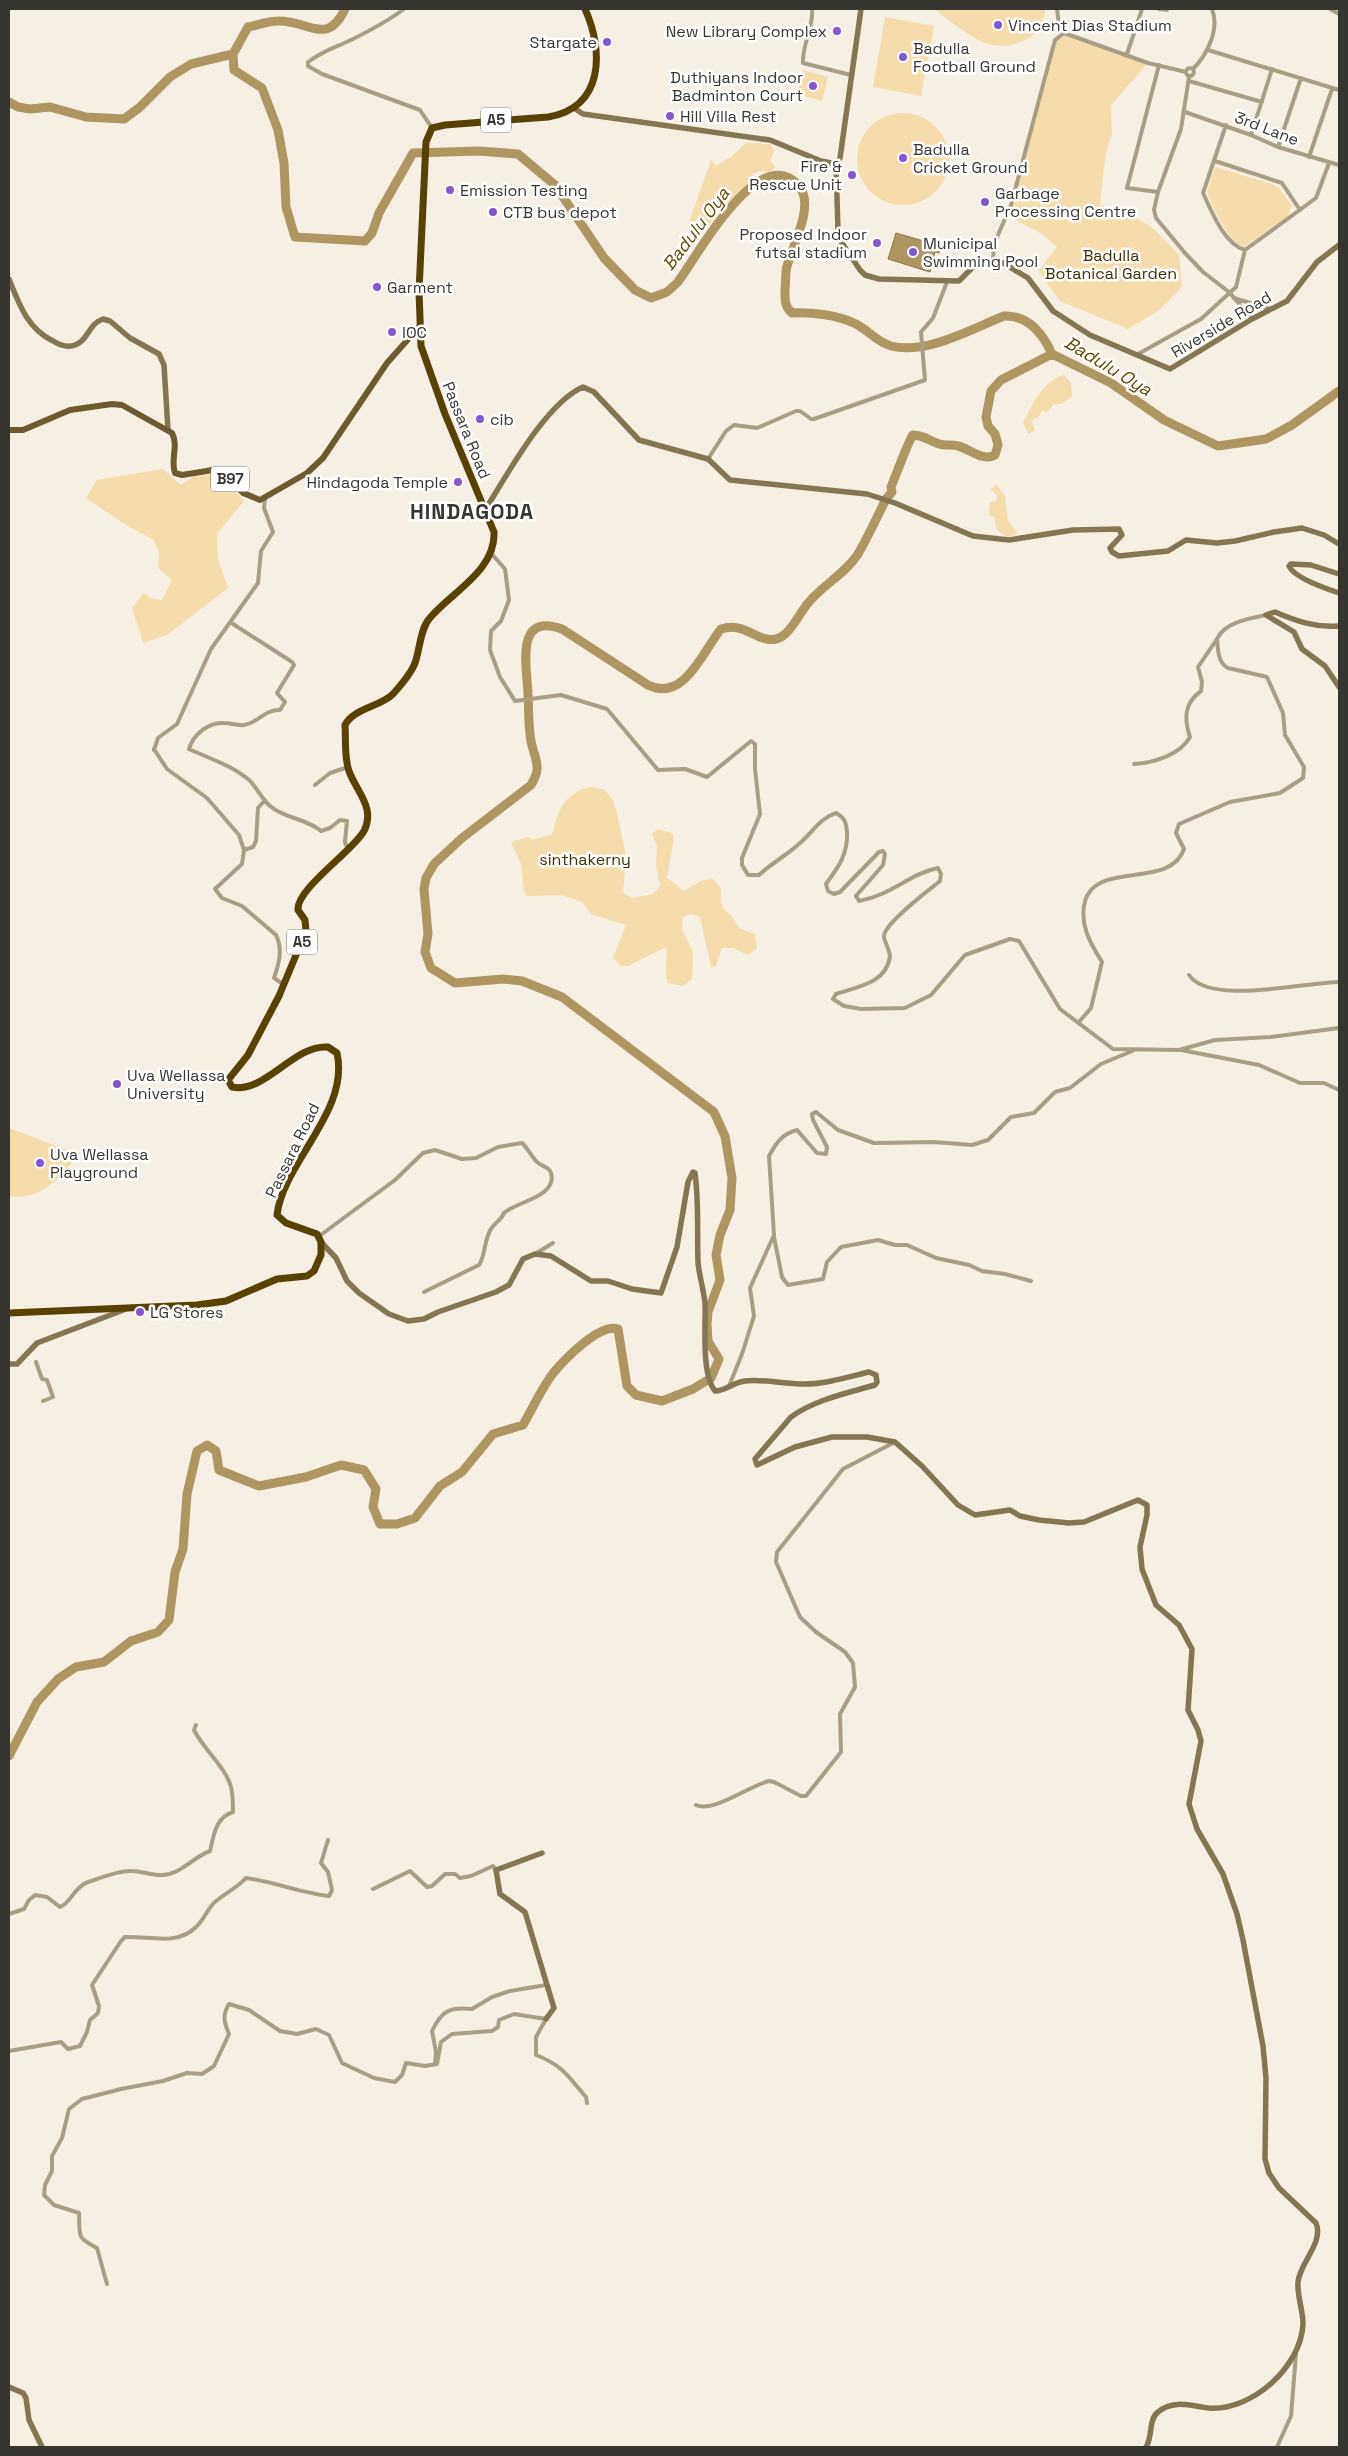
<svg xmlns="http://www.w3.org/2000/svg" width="1348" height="2456" font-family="'Space Grotesk',sans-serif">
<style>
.green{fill:#f4ddaa}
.water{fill:#ad965f;stroke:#8a7951}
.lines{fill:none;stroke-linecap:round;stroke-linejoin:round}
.river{stroke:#ad965f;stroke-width:9}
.street{stroke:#a89e86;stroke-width:4}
.secondary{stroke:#857653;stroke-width:5.5}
.primary{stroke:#6d5a2e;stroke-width:6}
.highway{stroke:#574203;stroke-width:7}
.poi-dot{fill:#8356cf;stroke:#fff;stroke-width:2}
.labels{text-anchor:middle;stroke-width:5;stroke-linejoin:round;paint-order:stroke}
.shield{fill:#fff;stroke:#73726e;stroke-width:1}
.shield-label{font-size:15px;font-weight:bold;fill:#373530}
.poi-label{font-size:16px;fill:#373530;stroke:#fff;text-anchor:start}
.street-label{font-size:16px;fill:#373530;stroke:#fff}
.park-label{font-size:16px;fill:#402f00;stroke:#fff}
.water-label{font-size:18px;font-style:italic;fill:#634b01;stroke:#fff}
.district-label{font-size:21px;font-weight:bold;letter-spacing:1px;fill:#373530;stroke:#fff}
</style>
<rect width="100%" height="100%" fill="#f5f0e3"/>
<path class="green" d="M934,9H1045C1045,19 1038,33 1029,38C990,60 965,31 934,9Z
M885,17L934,26L921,96L873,87Z
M1064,33L1148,63L1111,105L1112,134L1106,151L1100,205L1130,214L1153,228L1179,255L1182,287L1158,311L1128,329L1060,301L1038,271L1057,247L1042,234L1012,218L1011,205L1055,40Z
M803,70L828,77L822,101L797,94Z
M857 159a46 46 0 1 1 92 0a46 46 0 1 1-92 0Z
M746,143L771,144L774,152L770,161L776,167L769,172L759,171L753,174L750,187H745L726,204L700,237L693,240L688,237L691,227L688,225L711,160L716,166L731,157Z
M1215,167L1272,184L1280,189L1292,206L1288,216L1244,247C1228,241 1213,208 1207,192Z
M1064,375L1071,383L1072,397L1061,404H1054L1047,412L1042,411L1039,417L1031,420L1035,430L1029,434L1023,423C1032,405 1043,380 1064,375Z
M163,469L181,485L194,476L220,474L244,501L217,534L218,559L228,588L167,635L143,643L132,608L144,593L151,598L162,600L172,580L158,568L159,552L154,540L126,525L86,498L97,480Z
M996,485L1005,495L1008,520L1018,534L1006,537L997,530L994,517L989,515L990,502L996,501L997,495L990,489Z
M594,787L605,790L613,800L617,813L626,856L623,893L632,898L653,894L660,886L656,865L657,846L652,834L658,829L672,833L674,837L667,878L684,891L699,882L712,878L721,888V903L724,910L731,915L739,928L755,934L757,948L748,955L733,948H722L716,966L711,967L700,917L690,914L683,917L682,929L693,952L692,979L683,986L668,983C664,971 668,960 666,947L628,966H621L613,958L626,925L591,914L583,903L563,895L527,896L524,892L521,864L511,842L529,837L533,840L552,834C555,828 555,821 558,815C564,799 577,788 594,787Z
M9,1128L78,1154C64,1176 39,1202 9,1196Z"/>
<path class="water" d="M896,233L941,246L939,253L935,252L930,272L888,259Z"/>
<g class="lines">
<path class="river" d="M345,9C327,47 308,20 278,21C269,21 257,25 248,27L233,54L234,70L262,88L278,130L284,163L286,207L295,237L365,241L372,233L379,213L413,153L479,151L518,154L555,185L604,258L635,290L651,298L667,292L677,283C696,259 759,139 799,186C815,205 793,245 787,266C785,273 786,282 785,289C785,299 784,306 792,313C812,312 838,315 856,324C868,330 877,342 891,346C926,355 971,329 1004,316C1028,315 1043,334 1052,354L1111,383L1164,420L1218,446L1266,439L1292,425L1339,391
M9,102L18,107L30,109L50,107L86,117L124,119L139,108L170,77L191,64L233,54
M9,1756L37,1702L58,1679L76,1667L104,1662L131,1641L158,1632L169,1620L175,1572L183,1549L187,1494L197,1451L207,1445L216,1451L219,1470L259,1486L306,1477L341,1465L364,1470L376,1489L373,1507L380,1524H397L415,1518L440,1486L462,1472L493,1434L523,1425C533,1408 542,1387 554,1372C566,1358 600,1323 618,1329L627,1386L636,1395L662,1401L693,1389L711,1378L719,1359L708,1341L707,1324L708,1312L720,1280L716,1255L720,1235L730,1210L732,1178L725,1136L714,1112L562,997L522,981L503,979L455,983L431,968L425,952L428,934L424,889L426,878L434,864L462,838L531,785C534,779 538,774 537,767C537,758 532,749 531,741C528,725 529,710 528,694C527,667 514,612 562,629L648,685C684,703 703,651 721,629C745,621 757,643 776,639C790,636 799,613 809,602C823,585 846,573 858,554C868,537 877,517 886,499L892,492L891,487C895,478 909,439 913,435C926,436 927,440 939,444C945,446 952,444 958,446C971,449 982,462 995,455L998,445L995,434L988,426L986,417L991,391L1001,380L1052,354"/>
<path class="street" d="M404,9C388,21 371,30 353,39C335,48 326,49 308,62V66L322,74L420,110L432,128
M812,9C814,27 802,44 803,63L851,75
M1057,9L1059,24L1064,33L1148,63L1186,72
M1159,9L1167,10
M1330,9L1339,14
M1208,50L1339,90
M1127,54L1142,9
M1186 72a4 4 0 1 1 8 0a4 4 0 1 1-8 0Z
M1193,69C1207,55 1220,29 1212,9
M1189,77L1181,129L1158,192L1154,210L1156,218L1185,253L1203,272L1229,292L1252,319
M1189,81L1262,102
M1185,112L1251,135L1278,147L1339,165
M1226,125L1203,193C1212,212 1224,244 1245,250L1316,198L1329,163
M1251,135L1272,69
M1278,147L1301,78
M1309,157L1332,89
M1215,161L1282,183L1300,210
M1158,192L1127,188L1159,65
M993,261L994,244L1011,205L1055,40L1064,33
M1234,298L1270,309
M1138,354L1201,319L1236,287L1245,250
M708,459L726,431L734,425L757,428L796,411H800L811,419H814L925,380L921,332L933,318L947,282
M490,552L505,569L509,600L501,621L491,631L490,650L500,677L515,701L561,695L607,709L658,770L685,769L707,777L751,741L755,744V769L760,814L742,858V865L748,875H759C772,863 787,855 800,843C812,833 820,818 836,813C845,818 846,822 847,832C848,854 839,866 826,884L828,891L834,894L840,892L879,852L883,851L885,854L883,865L856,896L859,901C892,895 909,874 938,868L941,874L940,881C929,890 882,925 884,937C885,943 889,949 890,956C887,983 857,987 836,994L833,999L844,1006L861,1009L905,1008L931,995L965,955L1010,939L1019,941L1060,1009L1113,1049L1179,1050L1215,1040L1271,1037L1339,1028
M230,622L292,662L294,665L277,693L285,702L280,710C265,709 258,723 244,725C238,726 230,723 224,723C208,722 193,735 189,749C208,758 231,765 248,779C256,786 261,798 270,806C285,819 306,818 321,831L330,828L340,820L347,821L345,842L348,850
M154,749L167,769L207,798L239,835L244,850L242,864L215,889L222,898L242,906L276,935C283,949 279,964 274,978L283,984
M154,750L158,738L177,724L211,649L258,583L261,551L273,532L264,508L265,499
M1134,764C1153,763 1180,755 1190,737C1184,719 1184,703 1201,691L1202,682L1198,667L1217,639
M315,785L330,773L348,767
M244,850L253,847L256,841L258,808L265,800
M1189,975C1210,1006 1305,982 1339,982
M1079,1022L1091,1008L1102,962C1090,943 1079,924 1085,901C1097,860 1170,890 1184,849L1176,833L1179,824L1230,802L1280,793L1303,778L1304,767L1285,735L1283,713L1267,677L1228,668C1218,663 1218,650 1217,639C1224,622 1251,618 1266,615
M1181,1050L1259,1065L1300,1083H1324L1339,1090
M318,1237L395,1180L423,1153L435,1150L462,1159L476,1158L498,1147L522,1143C528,1149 531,1155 536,1161C540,1166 550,1167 551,1173C558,1197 515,1202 504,1213C501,1221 495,1222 491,1229C484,1239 486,1254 479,1265L424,1292
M774,1237L782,1277L788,1285L823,1279L827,1262L841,1247L878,1240L895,1245H907L936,1258L969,1265L982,1271L1005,1274L1031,1281
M535,1254L553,1243
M36,1362L42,1379L47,1380L53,1397L43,1401
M729,1386L742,1354L754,1316L750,1288L774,1235L769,1156C776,1143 782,1134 797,1130L817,1153L826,1154L827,1147L813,1120L812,1114L816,1112L838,1130L874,1143L934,1142L972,1145L988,1140L1011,1117L1034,1113L1055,1092L1070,1088L1101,1064L1132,1051
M696,1805C714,1813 750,1785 769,1781L774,1782L801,1796H806L841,1752L840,1714L855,1687L853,1663L845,1652L816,1632L800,1617L776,1562L777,1552L843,1469L893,1443
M373,1889L410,1871L427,1887L432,1886L445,1874H455L460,1878L471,1876L493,1866L496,1870
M9,1914L24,1909L29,1900L35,1895L47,1897L60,1907C71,1903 75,1886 88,1882C100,1878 119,1870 132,1871C142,1871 153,1876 163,1875C181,1874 193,1857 210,1851C214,1835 215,1818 233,1812C233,1804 233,1795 231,1787C225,1766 204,1750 194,1730L196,1725
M9,2051L61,2042L68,2049L80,2046L87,2032L90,2020L98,2013L99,2006L92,1985L121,1941L125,1937C150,1936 177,1946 196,1927C204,1920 207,1909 215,1902C225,1893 237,1888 246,1878C275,1882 301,1893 329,1896L332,1890L328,1872L321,1863L328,1840
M435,2064L436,2052L432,2031C442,2010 450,2007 472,2009L492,1997L510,1991L546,1985
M107,2284L97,2248C76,2237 80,2237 79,2213L54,2205L44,2195L45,2185L52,2171V2156L62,2138L69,2109L82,2099L121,2089L163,2081L187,2073L202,2074L214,2066L229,2034C224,2022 222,2015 229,2004L249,2010L280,2031L297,2034L316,2029L329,2035L342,2063L374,2078L395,2082L402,2075L406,2063L425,2066L437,2064L441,2042L452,2034L492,2031L498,2027L499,2020L514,2014L546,2019L536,2037V2055C562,2065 568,2076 586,2097L587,2103
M1277,2447L1291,2416L1296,2354"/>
<path class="secondary" d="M574,108L583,114L770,140L821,161L836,164
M836,164L838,231L840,240L860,270L865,275L879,279L959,281L973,267L993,261L1003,263L1028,278L1053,311L1090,335L1170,369L1252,319L1287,301L1317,262L1339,245
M836,164L840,158L861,9
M9,279C19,304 27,328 53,341C61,346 70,349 79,343C89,337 89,324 103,319L110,321L130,338L159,354L164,365L168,430
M485,510C507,475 546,403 583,387L594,392L639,440L708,459L730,480L867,494L895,503L973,536L1009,540L1073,530L1119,529L1122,535L1110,548L1112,552L1119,556L1168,551L1186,540L1217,543L1235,541L1274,532L1302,528L1324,535L1339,544
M1339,574L1311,565L1291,564L1289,566C1294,578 1327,589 1339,593
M1339,626C1316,628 1296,621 1275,612L1266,615L1294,632L1302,649L1325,666L1339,687
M321,1242L336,1258L347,1281L359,1293L389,1314L408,1321L424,1319L438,1312L496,1292L509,1285L523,1259L535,1254L551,1256L591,1281H608L632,1289L661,1293L677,1247L688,1182L693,1172L695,1173C699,1202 697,1232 698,1262C699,1276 704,1290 705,1304C706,1326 701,1374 715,1391C725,1391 734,1382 745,1381C764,1379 784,1384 804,1384C826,1384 848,1377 869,1372L876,1375L877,1382L875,1385C847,1393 814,1400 791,1417L755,1459L757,1465L795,1447L832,1437H867L895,1442L922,1466L958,1505L975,1515L1010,1510L1020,1516L1039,1520L1069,1523L1084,1522L1138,1500L1147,1505V1515L1140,1547L1142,1569L1156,1605L1179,1625L1192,1649L1188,1710L1198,1730L1201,1741L1189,1804L1197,1829L1223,1874L1237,1914L1243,1940L1263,2046L1266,2078L1265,2159L1269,2173L1279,2188L1316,2223C1324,2243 1300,2262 1298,2282C1297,2296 1303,2310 1303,2324C1301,2367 1252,2411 1209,2408C1192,2406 1173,2399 1158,2412C1148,2420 1153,2437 1146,2447
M9,1364H17L37,1343L126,1309
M542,1853L496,1870L500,1894L525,1912L554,2008L546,2019
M9,2387L23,2393L26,2398L29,2420L42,2447"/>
<path class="primary" d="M9,430H23L70,410L112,404L122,405L172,433C179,446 170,460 175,473L182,475L219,469L243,493L260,500L307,473L323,458L387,363L419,327"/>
<path class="highway" d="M9,1313L197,1305L226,1301L277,1279L307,1276L314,1271L321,1255V1242L317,1234L286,1223L277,1215C283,1162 350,1112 337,1053L328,1047C294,1044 265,1094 232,1087L228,1080L248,1055L279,996L306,931L305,920L298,910C296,889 353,851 364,831C376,808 356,791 349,771C344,757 346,739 345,725C354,708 380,707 393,694C401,685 411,674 415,663C420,649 420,630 429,619C450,593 496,571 494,532L445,414L421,346L419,291L426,142L432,128L445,125L548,117C604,108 604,51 585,9"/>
</g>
<g class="poi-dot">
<circle cx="998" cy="25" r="5"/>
<circle cx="837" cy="31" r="5"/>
<circle cx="607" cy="42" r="5"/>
<circle cx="903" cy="57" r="5"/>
<circle cx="813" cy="86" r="5"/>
<circle cx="670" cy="116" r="5"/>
<circle cx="903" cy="158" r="5"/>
<circle cx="852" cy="175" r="5"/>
<circle cx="450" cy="190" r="5"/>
<circle cx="985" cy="202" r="5"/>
<circle cx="493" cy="212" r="5"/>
<circle cx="877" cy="243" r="5"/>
<circle cx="913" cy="252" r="5"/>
<circle cx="377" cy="287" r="5"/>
<circle cx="392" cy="332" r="5"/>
<circle cx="480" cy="419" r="5"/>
<circle cx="458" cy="482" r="5"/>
<circle cx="117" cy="1084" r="5"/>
<circle cx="40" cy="1163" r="5"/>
<circle cx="140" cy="1312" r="5"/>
</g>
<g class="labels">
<g class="shield">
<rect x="481" y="107.5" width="30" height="25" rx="4"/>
<rect x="211" y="466.5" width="38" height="25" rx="4"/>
<rect x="287" y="929.5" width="30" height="25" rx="4"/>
</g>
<g class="shield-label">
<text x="496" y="125">A5</text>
<text x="230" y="484">B97</text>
<text x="302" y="947">A5</text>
</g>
<g class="poi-label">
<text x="1008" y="31">Vincent Dias Stadium</text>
<text x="827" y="37" text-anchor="end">New Library Complex</text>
<text x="597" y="48" text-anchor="end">Stargate</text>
<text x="913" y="54">Badulla<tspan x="913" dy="18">Football Ground</tspan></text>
<text x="803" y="83" text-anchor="end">Duthiyans Indoor<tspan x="803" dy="18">Badminton Court</tspan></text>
<text x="680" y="122">Hill Villa Rest</text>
<text x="913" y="155">Badulla<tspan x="913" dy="18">Cricket Ground</tspan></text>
<text x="842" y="172" text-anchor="end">Fire &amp;<tspan x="842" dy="18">Rescue Unit</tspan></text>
<text x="460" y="196">Emission Testing</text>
<text x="995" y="199">Garbage<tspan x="995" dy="18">Processing Centre</tspan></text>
<text x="503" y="218">CTB bus depot</text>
<text x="867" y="240" text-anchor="end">Proposed Indoor<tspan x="867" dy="18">futsal stadium</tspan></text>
<text x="923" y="249">Municipal<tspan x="923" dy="18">Swimming Pool</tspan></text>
<text x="387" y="293">Garment</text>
<text x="402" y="338">IOC</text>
<text x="490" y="425">cib</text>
<text x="448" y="488" text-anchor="end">Hindagoda Temple</text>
<text x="127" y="1081">Uva Wellassa<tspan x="127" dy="18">University</tspan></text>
<text x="50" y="1160">Uva Wellassa<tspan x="50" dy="18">Playground</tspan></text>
<text x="150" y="1318">LG Stores</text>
</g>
<g class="street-label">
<text transform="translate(1267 128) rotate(21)" y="6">3rd Lane</text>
<text transform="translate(1221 324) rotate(-31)" y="6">Riverside Road</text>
<text transform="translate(467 430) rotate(68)" y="6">Passara Road</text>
<text transform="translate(292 1150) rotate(-64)" y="6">Passara Road</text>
</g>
<g class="park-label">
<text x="1111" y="261">Badulla<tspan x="1111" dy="18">Botanical Garden</tspan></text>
<text x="585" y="865">sinthakerny</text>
</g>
<g class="water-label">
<text transform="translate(696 229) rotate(-53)" y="6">Badulu Oya</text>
<text transform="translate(1108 366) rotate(31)" y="6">Badulu Oya</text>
</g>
<g class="district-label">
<text x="472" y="519">HINDAGODA</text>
</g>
</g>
<rect width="1348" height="2456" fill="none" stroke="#373530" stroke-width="20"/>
</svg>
